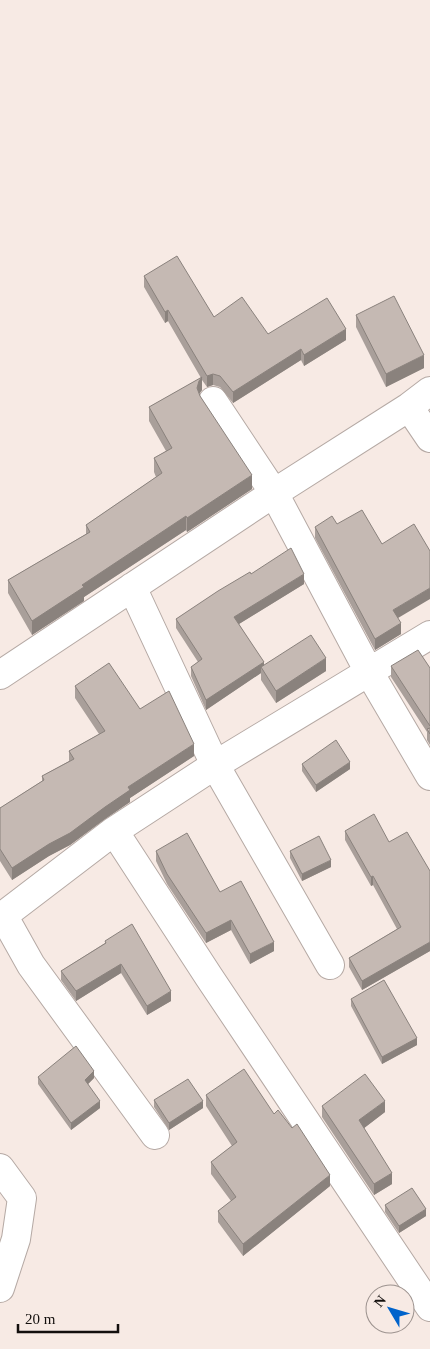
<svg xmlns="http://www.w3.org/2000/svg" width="430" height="1349" font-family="Georgia,serif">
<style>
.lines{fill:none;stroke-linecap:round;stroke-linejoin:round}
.minor-casing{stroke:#b5a9a4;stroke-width:30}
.minor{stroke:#fff;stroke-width:28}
.wall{fill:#a99f9a}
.shaded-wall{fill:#8a827d}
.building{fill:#c5b9b3;stroke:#8a827d}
</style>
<rect width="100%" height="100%" fill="#f7eae4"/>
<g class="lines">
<defs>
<path id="minor" d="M213,401L274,493L369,672L430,776
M409,407L430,438
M132,587L215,765L330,965
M0,675L274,493L409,407L430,391
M114,831L209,977L430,1307
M3,915L31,965L155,1135
M0,918L114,831L215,765L430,635
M0,1168L22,1198L16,1239L0,1288"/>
</defs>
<use href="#minor" class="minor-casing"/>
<use href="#minor" class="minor"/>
</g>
<path class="wall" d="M144,276L214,317L268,334L346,340L304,366L301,360L233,403L220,387L213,385L207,387L202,380V390L199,394L200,396L252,489L187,532L186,530L84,597V601L32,635L8,593V580L86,534V525L156,477L154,472V458L166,451L149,421V407L201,378L168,321L165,323L144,287Z
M356,315L424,368L386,387L356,327Z
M315,527L398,618L401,634L375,650L315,538Z
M251,574L304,584L239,624L264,665L326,671L276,703L261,680V673L206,710L191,676V667L198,662L176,628V619Z
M391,666L430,668V745L427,740V732L391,677Z
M75,686L140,709L194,756L130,798V802L105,819L70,845L49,856L12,880L0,861V808L42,781V776L69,761V751L99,734L75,698Z
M302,764L350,769L316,792L302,771Z
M345,831L430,951L362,990L349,967V958L397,929L373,885L371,886L345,840Z
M156,851L220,892L274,951L250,964L231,930L206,943L167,884L156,861Z
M290,851L331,867L302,881L290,858Z
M105,941L171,1001L147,1015L121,973L76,1001L61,980V971L105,943Z
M351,999L417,1045L382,1064L351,1006Z
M38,1077L94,1078L88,1084L100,1108L71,1130L38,1084Z
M206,1095L274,1114L330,1186L243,1256L218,1222V1211L231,1201L211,1174V1162L232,1146L206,1106Z
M154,1100L203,1108L169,1130L154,1107Z
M322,1106L385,1112L364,1128L392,1184L374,1195L322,1117Z
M385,1205L426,1216L399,1233L385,1212Z"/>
<path class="shaded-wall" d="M168,310V321L165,323V312Z
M346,329V340L304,366V355Z
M301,349V360L233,403V392Z
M424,355V368L386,387V374Z
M213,374V385L207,387V376Z
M202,377V390L199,394L197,388L199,381Z
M252,475V489L187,532V518Z
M186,516V530L84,597V601L32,635V621L82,585Z
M304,574V584L234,627V617Z
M430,588V599L393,621V610Z
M401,623V634L375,650V639Z
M326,658V671L276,703V691Z
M264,662V671L261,667V673L206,710V700Z
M194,744V756L130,798V802L105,819L70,845L49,856L12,880V868L128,787Z
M350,762V769L316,792V785Z
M331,860V867L302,881V874Z
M373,876V885L371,886V877Z
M231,920V930L206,943V933Z
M274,942V951L250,964V954Z
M430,942V951L362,990V981Z
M121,964V973L76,1001V991Z
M171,991V1001L147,1015V1006Z
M417,1038V1045L382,1064V1057Z
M94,1071V1078L85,1087V1080Z
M100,1101V1108L71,1130V1123Z
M203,1101V1108L169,1130V1123Z
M385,1101V1112L359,1132V1120Z
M392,1173V1184L374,1195V1184Z
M330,1175V1186L243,1256V1244Z
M426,1209V1216L399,1233V1226Z"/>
<path class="building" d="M177,256L214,317L242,297L268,334L327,298L346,329L304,355L301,349L233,392L220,376L213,374L207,376L168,310L165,312L144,276Z
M394,296L424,355L386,374L356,315Z
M202,377L199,381L197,388L200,396L252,475L187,518L186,516L82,585L84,587L32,621L8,580L90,532L86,525L162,473L154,458L172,448L149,407Z
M362,510L382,544L414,524L430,551V588L393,610L401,623L375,639L315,527L332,516L337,524Z
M291,548L304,574L234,617L264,662L206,700L191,667L202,659L176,619L218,591L250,572L251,574Z
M311,635L326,658L276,691L261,667Z
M418,650L430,668V726L391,666Z
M109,663L140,709L169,691L194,744L128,787L130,790L105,807L70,833L49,844L12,868L0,849V808L44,780L42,776L74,759L69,751L105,731L75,686Z
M430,728V734L427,729Z
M336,740L350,762L316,785L302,764Z
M374,814L389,842L407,832L430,871V942L362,981L349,958L401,927L373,876L371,877L345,831Z
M187,833L220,892L241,881L274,942L250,954L231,920L206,933L167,874L156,851Z
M319,836L331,860L302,874L290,851Z
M132,924L171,991L147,1006L121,964L76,991L61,971L106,943L105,941Z
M384,980L417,1038L382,1057L351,999Z
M76,1046L94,1071L85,1080L100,1101L71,1123L38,1077Z
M244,1069L274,1114L278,1110L292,1128L297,1124L330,1175L243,1244L218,1211L236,1197L211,1162L237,1142L206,1095Z
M365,1074L385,1101L359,1120L392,1173L374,1184L322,1106Z
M188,1079L203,1101L169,1123L154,1100Z
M412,1188L426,1209L399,1226L385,1205Z"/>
<g transform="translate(390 1309) rotate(308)"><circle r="24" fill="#f7eae4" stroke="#9c928e"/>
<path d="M0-4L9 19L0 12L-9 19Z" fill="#0063cb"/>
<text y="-8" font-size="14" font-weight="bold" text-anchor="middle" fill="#130f0d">N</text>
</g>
<path d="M18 1324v8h100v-8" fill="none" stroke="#130f0d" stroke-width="2.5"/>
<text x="25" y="1324" font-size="15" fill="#130f0d" stroke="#f7eae4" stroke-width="4" paint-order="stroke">20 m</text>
</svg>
